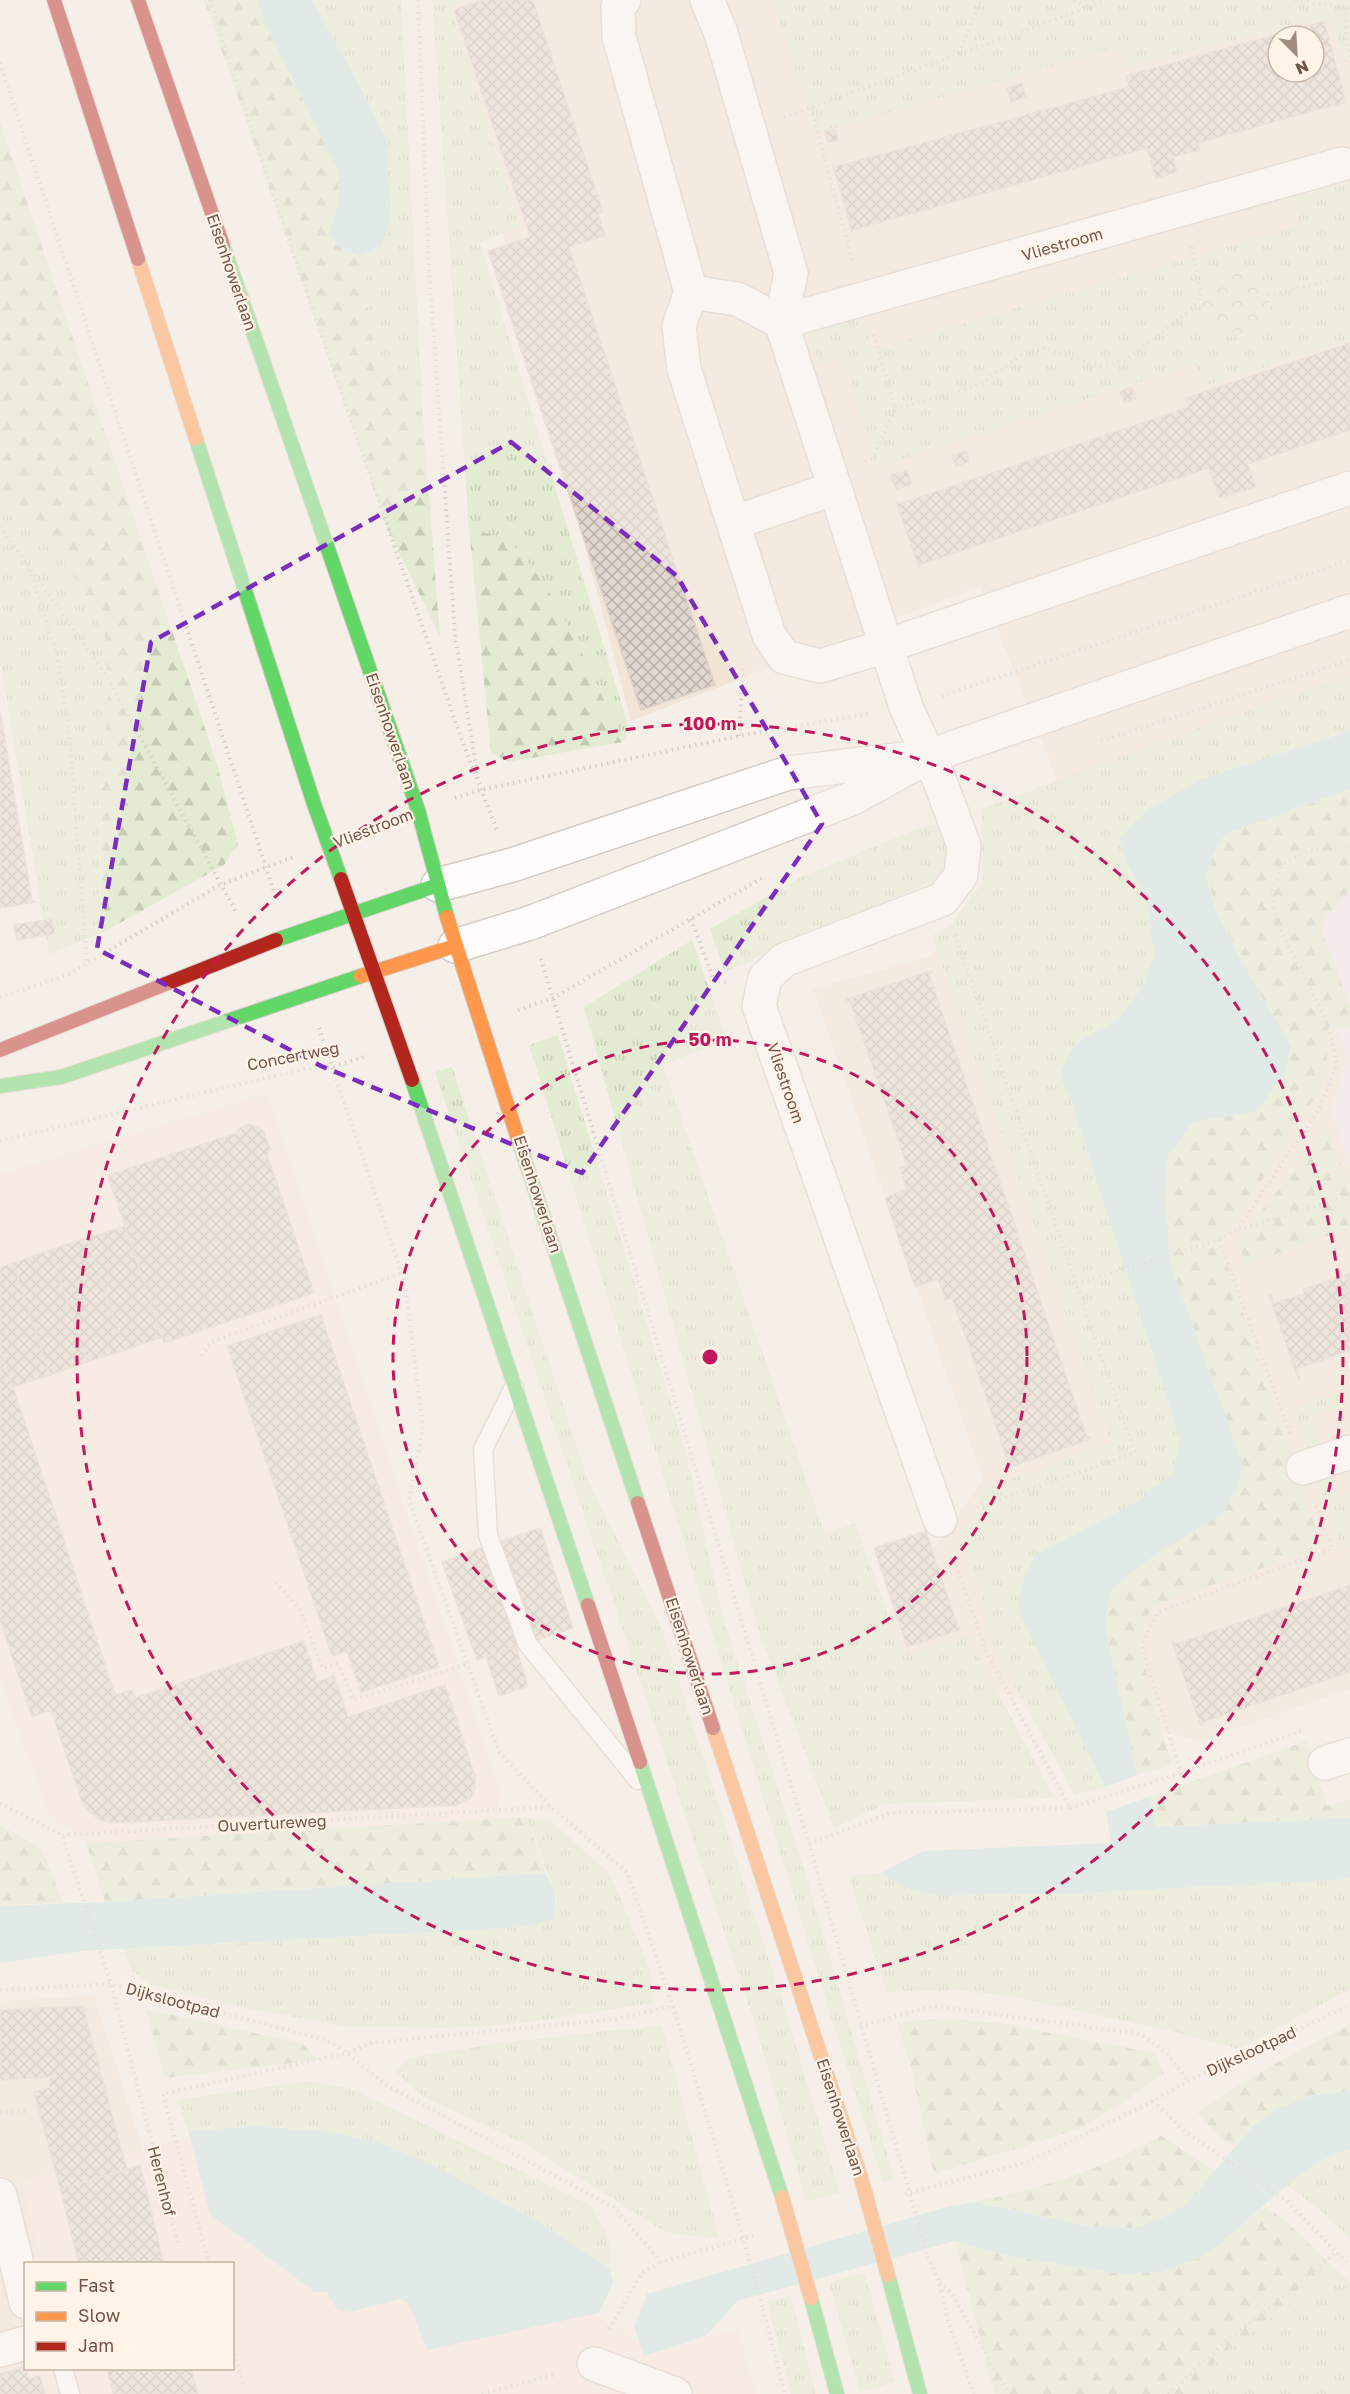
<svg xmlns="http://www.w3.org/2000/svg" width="1350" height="2394" font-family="'Golos Text',sans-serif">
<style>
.residential{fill:#f2e5d7;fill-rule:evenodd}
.commercial{fill:#fae6dd}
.education{fill:#f1e6f0}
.grass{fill:url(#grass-tufts)}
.forest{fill:url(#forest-firs)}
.park{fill:url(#park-crowns)}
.water{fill:#c9e5e6}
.building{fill:url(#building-cross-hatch);stroke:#dfd2c9;stroke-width:1.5;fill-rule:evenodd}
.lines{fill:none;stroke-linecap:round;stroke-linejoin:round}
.lane-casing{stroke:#d4cbc5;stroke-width:21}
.street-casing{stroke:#d4cbc5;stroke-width:36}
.fast-casing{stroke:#d4cbc4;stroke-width:16}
.slow-casing{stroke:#d4cbc4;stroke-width:16}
.jam-casing{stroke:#d4cbc4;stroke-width:16}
.path{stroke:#d7cec9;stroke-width:4;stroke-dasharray:1.5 4.5;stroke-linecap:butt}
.lane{stroke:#fefdfb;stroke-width:18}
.street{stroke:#fefdfb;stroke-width:33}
.fast{stroke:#63d668;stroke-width:14}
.slow{stroke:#ff974d;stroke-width:14}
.jam{stroke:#b3261e;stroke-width:14}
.slow-bridge-casing{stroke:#d5cac4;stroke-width:16;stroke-linecap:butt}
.path-bridge{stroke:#d7cec9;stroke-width:4;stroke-dasharray:1.5 4.5;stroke-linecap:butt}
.slow-bridge{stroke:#ff974d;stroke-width:14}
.marked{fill:none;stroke:#7b2cbf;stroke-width:4.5;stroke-dasharray:12 8;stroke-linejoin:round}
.ring{fill:none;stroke:#c2185b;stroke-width:3;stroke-dasharray:10 8}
.labels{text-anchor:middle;stroke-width:4.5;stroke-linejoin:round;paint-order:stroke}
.street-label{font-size:16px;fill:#735548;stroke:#fff4e7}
.centre{fill:#c2185b;stroke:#fff4e7;stroke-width:3}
.ring-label{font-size:18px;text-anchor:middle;font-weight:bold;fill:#c2185b;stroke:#fff4e7;stroke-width:4.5;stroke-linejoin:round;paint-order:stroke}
</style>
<defs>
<pattern id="grass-tufts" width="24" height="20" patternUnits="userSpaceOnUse" patternTransform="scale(1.5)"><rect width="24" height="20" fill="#e3ecd2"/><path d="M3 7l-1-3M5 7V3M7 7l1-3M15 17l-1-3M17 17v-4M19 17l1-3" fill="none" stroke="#c6ccb6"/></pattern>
<pattern id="forest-firs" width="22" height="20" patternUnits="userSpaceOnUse" patternTransform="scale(1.5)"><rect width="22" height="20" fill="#e3ecd2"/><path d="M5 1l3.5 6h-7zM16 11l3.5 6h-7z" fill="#c6ccb6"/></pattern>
<pattern id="park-crowns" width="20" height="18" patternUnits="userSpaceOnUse" patternTransform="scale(1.5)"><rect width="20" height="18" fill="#e3ecd2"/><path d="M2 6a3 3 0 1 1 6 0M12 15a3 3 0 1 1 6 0" fill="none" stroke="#c6ccb6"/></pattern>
<pattern id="building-cross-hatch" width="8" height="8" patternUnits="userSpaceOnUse" patternTransform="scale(1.5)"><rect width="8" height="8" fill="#e2d7cf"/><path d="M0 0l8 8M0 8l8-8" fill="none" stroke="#bcb1aa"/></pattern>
</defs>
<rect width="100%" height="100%" fill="#f6efe7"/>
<path class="residential" d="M440,0H1350V1689L1200,1741L856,1659L983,1479L813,989L929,957L1071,814L980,586L631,721ZM1278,36H1314V72H1278Z
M94,1996L179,2263L26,2264V2368L0,2394V2001Z"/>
<path class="commercial" d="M267,1094L499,1790L497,1818L86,1843L48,1812L0,1677V1175Z
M198,2135L414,2286L579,2306L649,2348L738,2330L756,2394H0V2343L25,2336L26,2368H232V2264L43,2263L21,2182Z"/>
<path class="education" d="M1350,853V1164L1330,1110L1347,1061L1335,1013L1281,880Z"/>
<path class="grass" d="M312,0H401L423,416L386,369L370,333L364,254L381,246L387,141L360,86Z
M432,0H468L450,7L520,226L480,243L629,728L623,742L586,662L510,543L469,528Z
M773,0H1350V62L1326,18L1125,67L1119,47L816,133Z
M1350,183V341L1204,386L1195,364L876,468L843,358L818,365L806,326L860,310L872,350L1300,226L1292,198Z
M0,484L28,523L75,575L105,634L109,716L101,749L100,934L49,954L0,658Z
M1350,676V730L1202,779L1126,862L1147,899L1154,956L1141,989L1118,1020L1075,1043L1060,1074L1070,1098L1180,1439L1174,1472L1138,1501L1071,1536L1019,1595V1611L1105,1787L1075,1795L993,1646L986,1611L960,1530L985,1517L976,1492L1111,1442L932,936L948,927L983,882L981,809L1262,705Z
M927,825L939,826L949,859L936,880L725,972L710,929L801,877Z
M692,940L727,1040L663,1065L825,1534L855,1523L903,1656L968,1636L1054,1798L885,1804L834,1828L759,1633L584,1007Z
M558,1035L685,1448L722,1614L807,1878L894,2178L883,2183L529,1045Z
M452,1067L588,1481L662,1629L783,2003L840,2193L806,2201L753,2018L435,1072Z
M1350,1388V1403L1311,1417L1339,1498L1350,1494V1546L1342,1549L1293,1409Z
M527,1817L551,1821L610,1874L651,1972L653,2003L517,2024L441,2028L344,2026L246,2008L153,1985L131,1970L123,1949L524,1927L553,1919L557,1899Z
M881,1873L900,1886L937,1896L1085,1893L1350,1879V1989L1238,2049L1164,2029L1009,1996L955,1990L887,1992L848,1876Z
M662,2025L719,2238L689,2236L664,2231L525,2144L424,2097L395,2071L410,2058L499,2043Z
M308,2081L350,2088L592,2206L610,2241V2269L539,2222L434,2165L376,2141L323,2131L254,2126L188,2131L176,2100Z
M1350,2150V2238L1319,2209L1287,2185C1307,2170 1325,2154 1350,2150Z
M1336,2269L1350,2282V2394H1187L1222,2354Z
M864,2273L895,2382L860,2392L829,2282Z
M790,2295L816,2394H791L767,2302Z"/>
<path class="forest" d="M204,0H256L265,24L338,170V205L329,232L360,256L364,254L370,333L386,369L423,416L440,637L385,523Z
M0,122L217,764L238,844L224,865L100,934L101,749L109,716L105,634L75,575L28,523L0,484Z
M469,528C481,532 502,536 512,545C559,590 595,682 623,742L509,762L491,753Z
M1350,789V891L1328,914L1321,928L1350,1006V1029L1329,1026L1325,1082L1220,1245L1322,1547L1153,1606L1137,1639L1172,1765L1137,1775L1105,1625L1110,1592L1133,1571L1155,1555L1222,1514L1241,1462L1170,1263L1166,1208L1167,1157L1193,1122L1257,1111L1242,960L1217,910L1207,878L1213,854L1225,834Z
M1327,1129L1350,1189V1228L1245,1265L1239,1239Z
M1306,1741L1327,1806L1350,1799V1818L1154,1827L1149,1797Z
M527,1817L545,1873L105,1902L86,1843Z
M0,1825L42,1849L63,1902L0,1906Z
M146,2009L301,2043L319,2060L165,2078Z
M952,2019L1005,2024L1154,2053L1164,2073L1121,2104L1079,2129L934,2174L910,2064L898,2027L905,2021Z
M1350,2024V2091L1309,2096L1251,2128L1234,2146L1220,2137L1197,2112L1269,2067Z
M1160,2135L1216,2171L1186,2205L1164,2217L1133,2228L1093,2227L974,2202C1031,2191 1111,2168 1160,2135Z
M1265,2206L1288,2223L1336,2269L1222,2354L1187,2394H994L955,2241L1005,2255L1121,2274L1161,2272L1219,2245Z"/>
<path class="park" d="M1201 303a34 34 0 1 1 68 0a34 34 0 1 1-68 0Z"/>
<path class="water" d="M256,0H312L360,86L387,141L390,221L381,246L360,256L337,246L329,232L338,205V170L265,24Z
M1350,731V789L1225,834C1217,847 1209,861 1207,876C1205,906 1274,1016 1291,1046L1284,1074L1257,1111L1193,1122L1167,1157L1166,1208L1170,1263L1242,1462L1239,1486L1222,1514L1155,1555L1133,1571L1110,1592L1105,1625L1137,1775L1105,1787L1019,1611V1595L1026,1574L1036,1555L1138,1501L1174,1472L1180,1439L1070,1098L1060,1074L1075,1043L1118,1020L1141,989L1154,956L1147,899L1126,862L1119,838L1147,810L1202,779Z
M1149,1797L1155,1827L1350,1818V1879L1085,1893L937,1896L900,1886L881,1873L923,1851L1111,1843L1106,1812Z
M545,1873C557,1890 557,1899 553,1919L524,1927L82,1951L0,1963V1906L105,1902Z
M1350,2091V2150L1339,2152L1316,2163L1287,2185L1219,2245L1197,2258L1161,2272L1121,2274L1005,2255L955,2241L737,2301L706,2336L644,2356L634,2327L647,2294L947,2207L974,2202L1093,2227L1133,2228L1164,2217L1186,2205L1251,2128L1274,2110L1309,2096Z
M254,2126L323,2131L376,2141L434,2165L539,2222L610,2269L613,2283L599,2313L427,2350L409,2304L400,2299L349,2312L338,2310L326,2292H315L210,2214L188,2131Z"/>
<path class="building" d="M483,0H533L603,212L598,213L605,236L569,247L715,685L641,710L488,251L530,237L454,10Z
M1324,21L1346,102L1198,143L1200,150L1173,157L1177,172L1156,178L1147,148L852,230L853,232H852L833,165L835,167L1129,87L1126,76ZM1278,36H1314V72H1278Z
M1022,83L1026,97L1011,102L1007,88Z
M835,129L838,140L828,143L825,131Z
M1350,343V430L1248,464L1256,487L1219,498L1209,468L919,565V568L896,502H898L899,504L1189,407L1186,398Z
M1132,387L1136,398L1124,403L1120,392Z
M966,451L969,462L956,466L952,455Z
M907,471L912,484L896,489L891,475Z
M0,711L32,900L35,902L0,908Z
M52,919L55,934L17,940L14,925Z
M931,971L932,973L929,974L1087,1437L1090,1436L1091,1439L1007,1468L1006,1465H1009L952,1298L945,1300L938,1279L915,1287L885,1198L907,1190L900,1168L907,1166L850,1001H847V999Z
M251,1124L263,1130L270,1149L267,1154L314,1293L164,1343L108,1175L237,1133L239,1128Z
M125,1226L162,1337L125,1350L87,1238Z
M87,1238L125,1350L87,1362L50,1250Z
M50,1250L87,1362L50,1375L13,1263Z
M13,1263L50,1375L13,1387L0,1348V1267Z
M1349,1273L1350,1351L1296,1369L1300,1378L1298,1379L1269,1295L1271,1294L1274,1303L1304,1294L1303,1289Z
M321,1315L439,1667L361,1692L347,1651L332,1656L227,1346Z
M0,1348L115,1695L132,1690L135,1698L304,1641L317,1682L334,1676L348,1717L445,1685L475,1776V1788L470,1798L456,1805L113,1823L100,1820L90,1812L82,1802L51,1710L32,1717L0,1620Z
M540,1528L573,1628L477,1660L442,1562Z
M926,1531L959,1630L907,1647L874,1548Z
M1350,1585V1672L1203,1722V1725L1201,1726L1172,1642L1174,1641L1176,1644Z
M516,1647L528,1686L499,1696L486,1656Z
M83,2006L127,2170L60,2189L34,2092L50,2087V2077L0,2080V2010Z
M140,2165L164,2264H79L60,2189Z
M26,2367L29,2379L40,2376L45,2394H0V2374Z
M107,2368H191L198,2394H113Z"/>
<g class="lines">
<defs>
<path id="lane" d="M514,1387L483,1449L488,1535L527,1643L638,1780
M63,2368L70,2394"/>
<path id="street" d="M624,0L618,6L619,37L691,292L679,326L684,369L769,635L784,657L820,666L886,646L1350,488
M707,0L721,33L791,273L781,322L906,707L939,779L964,846L961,875L943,899L784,960L765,978L759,1006L940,1520
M691,292L737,299L781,322L1342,164
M733,523L835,488
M438,885L512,865L788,773L912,758
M455,946L530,923L853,798L929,756L1350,611
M1303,1468L1350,1452
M1325,1763L1350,1755
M0,2195L26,2302
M0,2350L26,2343
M594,2364L675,2394"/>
<path id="fast" d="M223,245L418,810L447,917
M196,439L314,804L341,879
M276,940L438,885
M412,1080L588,1605
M0,1086L61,1077L361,976
M520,1145L638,1503
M640,1762L782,2197
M888,2275L920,2394
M811,2298L837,2394"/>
<path id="slow" d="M138,259L196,439
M447,917L520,1145
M361,976L455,946
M713,1728L861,2178"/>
<path id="jam" d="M54,0L138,259
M138,0L223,245
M341,879L412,1080
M0,1050L276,940
M638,1503L713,1728
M588,1605L640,1762"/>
</defs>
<use href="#lane" class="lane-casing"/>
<use href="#street" class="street-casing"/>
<use href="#fast" class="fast-casing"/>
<use href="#slow" class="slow-casing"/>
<use href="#jam" class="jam-casing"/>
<path class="path" d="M210,0L270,186L461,738L497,830
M418,0L429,269L455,635L478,779
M1074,0L1088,8L1094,0
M1295,0L1346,8L1350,7
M1346,8V37L1350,61
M959,53L981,0
M0,63L276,898
M811,108L853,262
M784,117L1109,0
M1268,295L1350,276
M895,409L957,392L982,383L1021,355L1045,348L1071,358L1102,366L1124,361L1190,311L1201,294L1191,246
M865,461L873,458L895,409L874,335
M0,526L108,678L237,914
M29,569L57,655L69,730L87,964
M942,696L1350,560
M739,736L743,668
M1101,741L1350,660
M455,798L480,790L739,736L868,714
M365,831L383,824
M691,919L715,983L726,982
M955,935L1135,1453L976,1508
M541,959L809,1844L905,2177
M0,997L67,975L220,885L293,857
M518,1010L553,998L764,877
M319,1028L405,1283L423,1429L409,1500L499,1752L551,1807L627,1872L673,2006L736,2213
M0,1141L304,1069L332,1067L364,1057
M1239,1230L1350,1195
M1219,1240L1290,1434
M1076,1284L1219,1240L1237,1230L1319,1109L1337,1064L1329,1026L1276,921L1272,891L1283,864L1308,851L1350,847
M202,1356L211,1342L402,1273
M276,1582L301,1611L322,1668L338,1664L354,1700L468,1664
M1301,1731L1181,1773L1141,1645L1158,1612L1332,1549L1315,1503
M0,1803L62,1835L111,1984L178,2244
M1070,1808L1181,1773
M62,1835L551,1807
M809,1844L890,1813L1070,1808L986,1651L953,1556
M0,1990L111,1984L326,2040L347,2053L386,2085L615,2208L661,2262L753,2236
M860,2026L934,2006L1140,2034L1167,2053L1188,2081
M1153,2101L1187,2133L1288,2202L1336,2252L1350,2264
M0,2113L28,2111
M905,2194L1027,2162L1153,2101L1188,2081L1350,2005
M928,2257L939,2281L949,2325L974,2394
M209,2264L163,2094L347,2053L371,2043L617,2019L673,2006
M940,2282L952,2294L1003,2384L1011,2394
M763,2309L785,2394
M609,2329L642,2273L661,2262
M232,2348L243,2384
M482,2394L556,2374
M1168,2394L1229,2339L1289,2293L1336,2252"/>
<use href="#lane" class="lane"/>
<use href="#street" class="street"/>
<use href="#fast" class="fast"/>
<use href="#slow" class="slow"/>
<use href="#jam" class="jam"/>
<defs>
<path id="slow-bridge" d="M861,2178L888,2275
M782,2197L811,2298"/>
</defs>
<use href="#slow-bridge" class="slow-bridge-casing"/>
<path class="path-bridge" d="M905,2177L928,2257
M736,2213L763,2309"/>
<use href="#slow-bridge" class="slow-bridge"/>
</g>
<path d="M0 0H1350V2394H0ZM511,442L677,576L822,824L582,1173L321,1066L97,949L151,642Z" fill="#f6efe7" fill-opacity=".55" fill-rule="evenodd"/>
<path class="marked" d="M511,442L677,576L822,824L582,1173L321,1066L97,949L151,642Z"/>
<g class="ring">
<circle cx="710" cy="1357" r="317"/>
<circle cx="710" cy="1357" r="633"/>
</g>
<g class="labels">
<g class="street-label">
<text transform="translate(1062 244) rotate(-16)" y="6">Vliestroom</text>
<text transform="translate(232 272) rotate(71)" y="6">Eisenhowerlaan</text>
<text transform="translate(391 731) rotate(71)" y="6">Eisenhowerlaan</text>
<text transform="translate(373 828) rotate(-21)" y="6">Vliestroom</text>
<text transform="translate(293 1056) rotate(-11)" y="6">Concertweg</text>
<text transform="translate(786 1083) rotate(71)" y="6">Vliestroom</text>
<text transform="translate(538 1194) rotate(72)" y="6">Eisenhowerlaan</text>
<text transform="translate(690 1656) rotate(72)" y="6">Eisenhowerlaan</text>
<text transform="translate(272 1823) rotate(-3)" y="6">Ouvertureweg</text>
<text transform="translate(173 2000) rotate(15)" y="6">Dijkslootpad</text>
<text transform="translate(1251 2051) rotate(-25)" y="6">Dijkslootpad</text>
<text transform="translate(841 2117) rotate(72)" y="6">Eisenhowerlaan</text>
<text transform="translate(162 2181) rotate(76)" y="6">Herenhof</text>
</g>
</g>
<circle cx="710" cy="1357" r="9" class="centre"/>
<g class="ring-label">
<text x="710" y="730">100 m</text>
<text x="710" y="1046">50 m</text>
</g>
<rect x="24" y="2262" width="210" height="108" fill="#fff4e7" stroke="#c7b4a7" stroke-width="1.5"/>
<rect x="36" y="2282" width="30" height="9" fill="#63d668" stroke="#c7b4a7" stroke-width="1.5"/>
<text x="78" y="2292" font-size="18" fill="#735548">Fast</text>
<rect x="36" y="2312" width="30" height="9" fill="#ff974d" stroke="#c7b4a7" stroke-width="1.5"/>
<text x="78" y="2322" font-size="18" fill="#735548">Slow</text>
<rect x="36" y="2342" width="30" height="9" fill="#b3261e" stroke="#c7b4a7" stroke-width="1.5"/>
<text x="78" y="2352" font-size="18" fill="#735548">Jam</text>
<g transform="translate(1296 54) rotate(156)"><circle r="28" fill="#fff4e7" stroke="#c7b4a7" stroke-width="1.5"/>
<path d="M0-4.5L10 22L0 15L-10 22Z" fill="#a18b80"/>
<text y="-9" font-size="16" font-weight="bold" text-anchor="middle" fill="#735548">N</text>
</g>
</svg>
